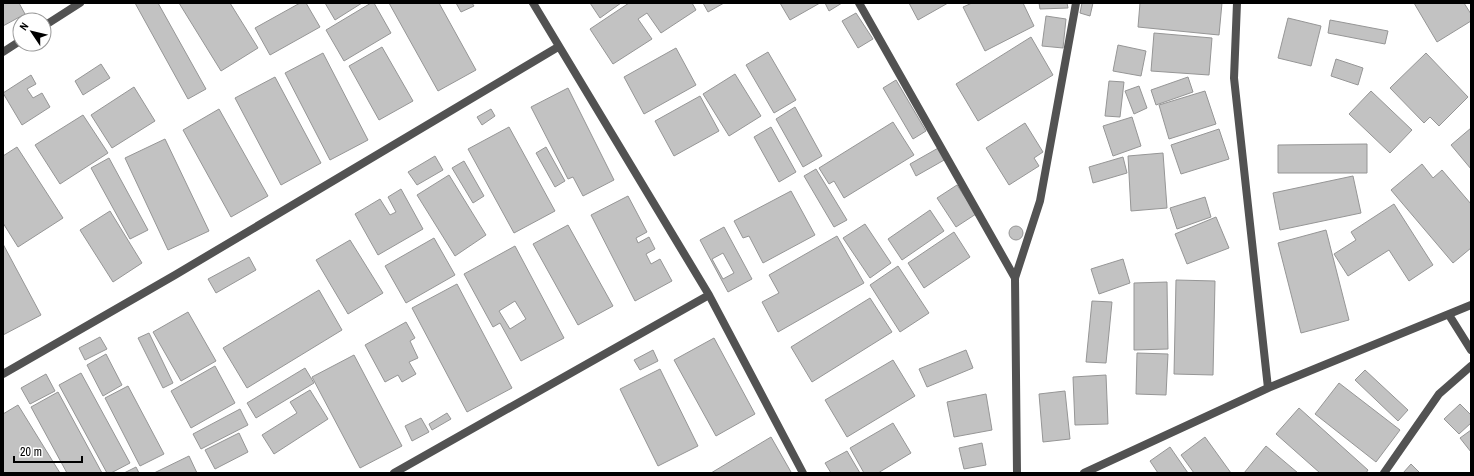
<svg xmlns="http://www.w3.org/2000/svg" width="1474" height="476" font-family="'Archivo Narrow',sans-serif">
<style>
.building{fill:#c2c2c2;stroke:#969696;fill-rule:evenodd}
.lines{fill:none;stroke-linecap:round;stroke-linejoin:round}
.street{stroke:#525252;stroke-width:8}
</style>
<rect width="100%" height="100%" fill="#fff"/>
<path class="building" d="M3,3H19L25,14L3,26Z
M135,3H158L206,89L188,99Z
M179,3H230L258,48L221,71Z
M300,3H306L320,27L270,55L255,28Z
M325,3H362L335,20Z
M371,3H374L391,33L344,61L326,30Z
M389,3H439L476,70L438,91Z
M456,3H472L474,6L461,12Z
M590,3H621L600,18Z
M629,3H692L696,10L661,33L647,13L638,19L652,39L613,64L590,29Z
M703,3H724L708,12Z
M780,3H820L790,20Z
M825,3H842L829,11Z
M909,3H948L918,20Z
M972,3H1023L1034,26L985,51L963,7Z
M1039,3H1067L1068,8L1040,9Z
M1082,3H1093L1090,16L1080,13Z
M1140,3H1222L1219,35L1138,27Z
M1414,3H1464L1471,14V21L1437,42Z
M856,13L873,39L858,48L842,21Z
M1046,16L1066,19L1063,48L1042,46Z
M1288,18L1321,26L1311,66L1278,58Z
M1330,20L1388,31L1385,44L1328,33Z
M1154,33L1212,38L1209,75L1151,71Z
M1031,37L1053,75L978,121L956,84Z
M1118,45L1146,51L1141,76L1113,71Z
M382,47L413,101L379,120L349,66Z
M676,48L696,85L644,114L624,77Z
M768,52L796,100L774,113L746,65Z
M323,53L368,140L330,160L285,73Z
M1426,53L1468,97L1439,126L1430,117L1424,123L1390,88Z
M1336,59L1363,68L1358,85L1331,76Z
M101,64L110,78L83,95L75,81Z
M735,74L761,116L729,136L703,94Z
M31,75L36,84L27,89L33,98L42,93L50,107L22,125L3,93Z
M275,77L321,163L281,185L235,98Z
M1188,77L1193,92L1156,105L1151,90Z
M896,80L926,131L913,139L883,88Z
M1109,81L1124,82L1120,117L1105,116Z
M1139,86L1147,108L1134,114L1125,91Z
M134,87L155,121L112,148L91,115Z
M568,88L614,180L583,196L573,177L568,179L531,107Z
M1205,91L1216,124L1169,139L1159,105Z
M1371,91L1412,130L1390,153L1349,114Z
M700,96L719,131L674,156L655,121Z
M795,107L822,156L803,167L776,119Z
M219,109L268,196L231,217L183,130Z
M491,109L495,116L482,125L477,117Z
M83,115L108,153L60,184L35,145Z
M1132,117L1141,146L1113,156L1103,126Z
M893,122L914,155L844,198L834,181L829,184L819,168Z
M1025,123L1043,152L1034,158L1039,166L1009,185L986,148Z
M509,127L555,211L514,233L468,149Z
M771,127L796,172L779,182L754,137Z
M1471,128V169L1451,145Z
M1219,129L1229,159L1181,174L1171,145Z
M165,139L209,231L168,250L125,158Z
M1367,144V173H1278V145Z
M17,147L63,218L18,247L3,223V156Z
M546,147L565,181L555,187L536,153Z
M940,147L946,159L916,176L910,164Z
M1163,153L1167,208L1131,211L1128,156Z
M435,156L443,170L417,185L408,172Z
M1123,157L1127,173L1093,183L1089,167Z
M109,158L148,230L130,239L91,168Z
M464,161L484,196L473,203L452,168Z
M1422,164L1433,178L1442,170L1471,204V248L1453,263L1391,190Z
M816,169L847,220L834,227L804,176Z
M449,175L486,235L455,256L417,195Z
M1353,176L1361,213L1280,230L1273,193Z
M957,185L976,214L956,227L937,198Z
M401,189L423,229L378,255L355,214L380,199L390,215L396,212L388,197Z
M791,191L815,235L763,263L749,236L743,238L734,221Z
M628,196L647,232L636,238L638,243L649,237L655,249L646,254L651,264L660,259L672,281L635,301L591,215Z
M1205,197L1211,217L1177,229L1170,208Z
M1394,204L1433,265L1409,281L1389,250L1348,276L1334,254L1356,240L1351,232Z
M930,210L944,231L902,260L888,239Z
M110,211L142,263L113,282L80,230Z
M1216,217L1229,248L1187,264L1175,234Z
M865,224L891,263L870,278L843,238Z
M568,225L613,306L578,325L533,244Z
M1009 233a7 7 0 1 1 14 0a7 7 0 1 1-14 0Z
M724,227L752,279L728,292L700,240ZM723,253L734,273L723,279L712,259Z
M1326,230L1349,320L1301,333L1278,243Z
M954,232L970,257L924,288L908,263Z
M837,236L864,283L778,332L762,302L779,293L769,275Z
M434,238L455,275L406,303L385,266Z
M350,240L383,293L348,314L316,260Z
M3,244L41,315L3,335Z
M515,246L564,338L521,361L500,323L493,327L464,274ZM515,301L526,319L510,329L499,311Z
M249,257L256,270L216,293L208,279Z
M1123,259L1130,283L1099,294L1091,269Z
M898,266L929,313L900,332L870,285Z
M1176,280L1215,281L1213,375L1174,374Z
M1167,282L1168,349L1134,350V283Z
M457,284L512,388L467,412L412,308Z
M319,290L342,330L247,388L223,348Z
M870,298L892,332L812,382L791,347Z
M1092,301L1112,302L1106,363L1086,362Z
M188,312L216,361L181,381L153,332Z
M406,322L415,338L410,341L418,358L409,362L416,374L402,382L398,375L385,382L365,345Z
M149,333L173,383L163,388L138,338Z
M100,337L107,349L85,360L79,348Z
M714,338L755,414L716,436L674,360Z
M653,350L658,361L640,370L634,360Z
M966,350L973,368L927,387L919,369Z
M1137,353L1168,354L1166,395L1136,394Z
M106,354L122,385L103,396L87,365Z
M354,355L402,446L360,468L312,377Z
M893,360L915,396L847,437L825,400Z
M215,366L235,403L191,428L171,391Z
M305,368L314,383L256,418L247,403Z
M660,369L698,446L658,466L620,389Z
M1365,370L1408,410L1398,421L1355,380Z
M81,373L130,463L111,473H107L59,385Z
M46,374L55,391L30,404L21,388Z
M1106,375L1108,424L1075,425L1073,377Z
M1339,383L1400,430L1376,462L1315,414Z
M128,386L164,454L140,466L105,398Z
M310,390L328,419L274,454L262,435L297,413L290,402Z
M1065,391L1070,439L1043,442L1039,394Z
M58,392L102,473H67L31,407Z
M986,394L992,430L954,437L947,402Z
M1460,404L1471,415V423L1459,434L1444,419Z
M18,405L60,473H3V414Z
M1299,408L1368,470L1366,473H1320L1276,434Z
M240,409L248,425L201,449L193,434Z
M447,413L451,419L432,430L429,424Z
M421,418L429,432L412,441L405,426Z
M893,423L911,453L878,473H864L850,448Z
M1471,430V452L1460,438Z
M239,433L248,452L215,469L205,450Z
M771,437L791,472L790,473H711Z
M1205,437L1231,473H1194L1181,455Z
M982,443L986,465L964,469L959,448Z
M1266,446L1298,473H1244Z
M1170,447L1188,473H1158L1150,461Z
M847,451L860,473H831L825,463Z
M189,456L197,473H154Z
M1411,464L1420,473H1403Z
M136,467L139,473H124Z"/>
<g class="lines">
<path class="street" d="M533,3L709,295L803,473
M859,3L1015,278
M1237,3L1234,78L1268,388
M44,26L80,3
M3,52L20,41
M1449,315L1471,350
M3,374L175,275L558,47
M394,473L709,295
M1017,473L1015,278L1040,201L1076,3
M1084,473L1268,388L1471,305
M1384,473L1439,394L1471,366"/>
</g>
<rect width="1474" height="476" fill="none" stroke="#000000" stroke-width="8"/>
<g transform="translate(32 32) rotate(305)"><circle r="19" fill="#ffffff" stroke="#999999"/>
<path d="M0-3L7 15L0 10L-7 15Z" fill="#000000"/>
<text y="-6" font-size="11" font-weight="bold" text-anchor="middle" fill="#000000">N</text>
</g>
<path d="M14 456v6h68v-6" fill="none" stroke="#000000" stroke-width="2"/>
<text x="20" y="456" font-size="12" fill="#000000" stroke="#ffffff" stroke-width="3" paint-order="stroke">20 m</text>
</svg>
